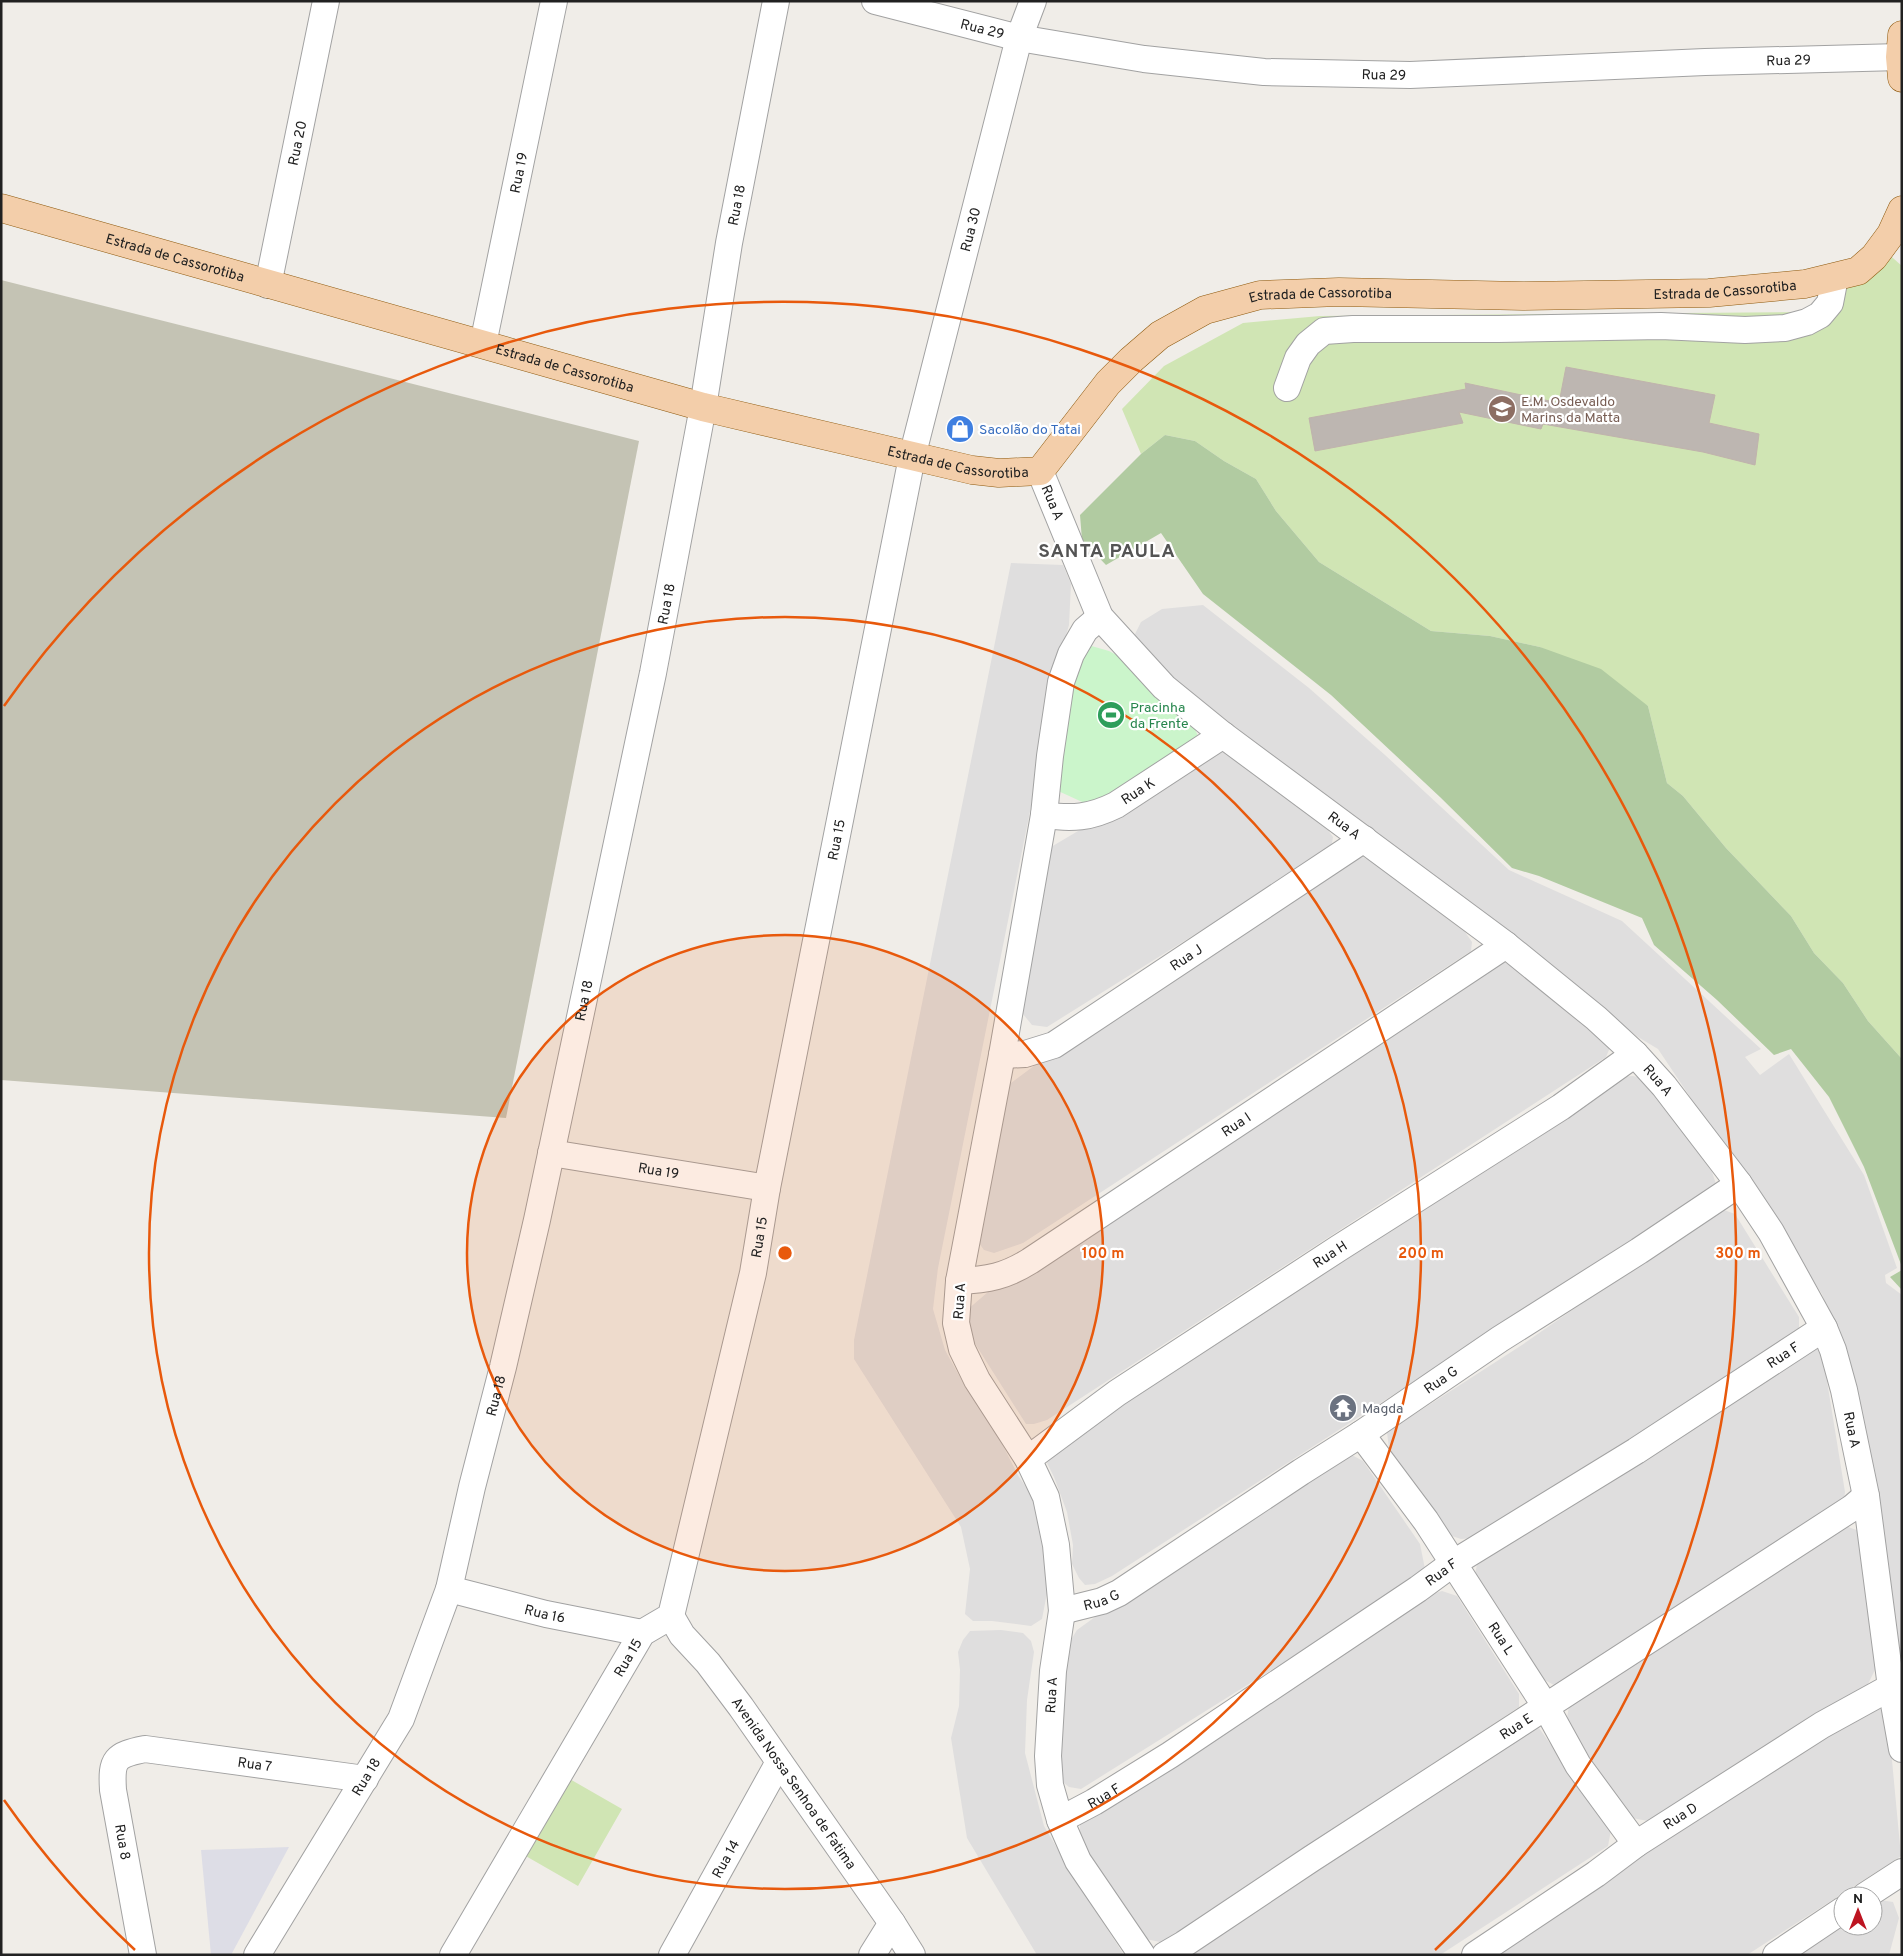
<svg xmlns="http://www.w3.org/2000/svg" width="1903" height="1956" font-family="Overpass,sans-serif">
<style>
.residential{fill:#dfdede}
.construction{fill:#c4c3b4}
.grass{fill:#d0e5b4}
.forest{fill:#b1cba1}
.park{fill:#cbf5cb}
.plaza{fill:#dddde6}
.building{fill:#bdb6b1;stroke:#c0b3ac}
.lines{fill:none;stroke-linecap:round;stroke-linejoin:round}
.minor-casing{stroke:#a2a2a2;stroke-width:28}
.major-casing{stroke:#8e5a0f;stroke-width:29}
.minor{stroke:#fff;stroke-width:26}
.major{stroke:#f3ceaa;stroke-width:28}
.ring{fill:none;stroke:#e8590c;stroke-width:2.5}
.labels{text-anchor:middle;stroke-width:4.5;stroke-linejoin:round;paint-order:stroke}
.street-label{font-size:14px;fill:#212121;stroke:#fff}
.education-label{font-size:14px;fill:#785e54;stroke:#fff;text-anchor:start}
.shop-label{font-size:14px;fill:#366cbe;stroke:#fff;text-anchor:start}
.leisure-label{font-size:14px;fill:#27864d;stroke:#fff;text-anchor:start}
.worship-label{font-size:14px;fill:#5b616d;stroke:#fff;text-anchor:start}
.district-label{font-size:19px;font-weight:bold;letter-spacing:1px;fill:#545454;stroke:#fff}
.centre{fill:#e8590c;stroke:#fff;stroke-width:2.5}
.ring-label{font-size:15px;text-anchor:middle;font-weight:bold;fill:#e8590c;stroke:#fff;stroke-width:4.5;stroke-linejoin:round;paint-order:stroke}
</style>
<rect width="100%" height="100%" fill="#f0ede8"/>
<path class="residential" d="M1011,563L1063,565L1071,584L1069,625L1055,674L1044,742L938,1268L933,1309L945,1350L962,1381L1000,1440L1019,1477L1036,1501L1044,1532L1047,1593L1042,1619L1031,1626L992,1621H973L965,1614L970,1569L961,1527L854,1359V1340Z
M1203,605L1309,688L1385,755L1509,870L1622,921L1761,1049L1745,1057L1760,1075L1789,1054L1864,1175L1897,1268L1885,1275L1886,1283L1902,1295V1664L1859,1401L1822,1294L1658,1049L1638,1037L1176,681L1134,636L1141,622L1162,609Z
M1223,752L1232,756L1322,822L1333,837L1331,849L1047,1027L1032,1025L1018,1008L1051,847L1200,759Z
M1363,857L1375,863L1465,932L1472,942L1471,951L1023,1243L994,1253L984,1250L976,1239L1007,1086L1089,1025L1348,861Z
M1499,962L1511,964L1611,1045L1606,1057L1047,1420L1034,1424H1026L967,1331V1310L988,1292L1483,970Z
M1633,1076L1646,1079L1712,1172L1716,1184L1708,1192L1112,1576L1095,1584L1085,1585L1079,1578L1072,1564L1073,1545L1067,1512L1054,1477L1047,1463L1049,1455L1054,1446L1618,1077Z
M1721,1209L1735,1214L1799,1317V1331L1474,1538L1461,1539L1452,1536L1389,1449L1387,1432L1522,1345L1706,1217Z
M1821,1344L1845,1492L1844,1499L1569,1681L1554,1685L1541,1678L1474,1578L1477,1565Z
M1350,1454L1363,1461L1420,1544L1425,1569L1418,1578L1081,1789L1069,1787L1059,1779L1065,1662L1069,1643L1077,1630L1120,1599Z
M1843,1525L1859,1531L1878,1664L1868,1684L1648,1821L1632,1818L1572,1732L1567,1718L1569,1706L1582,1699Z
M1442,1591L1457,1596L1519,1694V1707L1207,1912L1165,1943L1146,1939L1080,1844V1824L1429,1595Z
M1001,1630L1023,1633L1031,1641L1034,1652L1027,1700L1025,1753L1044,1826L1077,1882L1124,1955H1037L967,1838L951,1738L959,1706L960,1670L958,1652L963,1640L970,1631Z
M1878,1706L1888,1718L1901,1856L1747,1955H1483L1859,1711Z
M1539,1728L1611,1830L1608,1846L1440,1955H1186L1502,1746Z
M1873,1899L1893,1902L1899,1918L1889,1955H1788L1843,1919V1926H1873Z"/>
<path class="construction" d="M1,280L639,441L506,1118L1,1080Z"/>
<path class="grass" d="M1885,251L1902,266V1059L1868,1021L1843,983L1814,953L1791,916L1726,848L1683,796L1667,783L1648,706L1540,647L1490,636L1431,631L1319,562L1276,511L1256,479L1224,461L1195,441L1165,435L1141,454L1122,409L1164,366L1243,323L1320,316L1814,312Z
M568,1778L622,1809L578,1886L524,1855Z"/>
<path class="forest" d="M1165,435L1195,441L1224,461L1256,479L1276,511L1319,562L1431,631L1490,636L1540,647L1601,669L1648,706L1667,783L1683,796L1726,848L1791,916L1814,953L1843,983L1868,1021L1902,1059V1267L1864,1167L1829,1097L1791,1049L1774,1055L1717,1000L1654,945L1642,918L1539,876L1512,868L1440,797L1331,695L1203,594L1161,533L1106,565L1082,540L1080,515L1141,454Z
M1902,1270V1290L1890,1277Z"/>
<path class="park" d="M1088,645L1109,651L1128,661L1188,713L1198,736L1091,806L1056,790L1072,660Z"/>
<path class="plaza" d="M289,1847L231,1955H211L201,1850Z"/>
<path class="building" d="M1566,367L1715,395L1709,423L1759,434L1755,465L1703,452L1543,424L1541,429L1459,412L1463,423L1315,451L1309,418L1466,389L1465,383L1559,403Z"/>
<g class="lines">
<defs>
<g id="minor">
<path id="s1" d="M875,1L1019,38L1144,59L1264,72L1410,75L1705,62L1900,57"/>
<path id="s2" d="M268,285L326,1"/>
<path id="s3" d="M483,344L554,1"/>
<path d="M1287,388L1298,358L1308,344L1324,331L1353,329H1498L1661,326L1745,330L1785,328L1807,322L1820,315L1830,303L1835,277"/>
<path id="s4" d="M1040,471L1100,617L1164,687L1223,735L1506,945L1596,1018L1635,1054L1664,1086L1739,1184L1771,1232L1824,1328L1833,1350L1844,1390L1866,1496L1891,1687L1902,1749"/>
<path d="M1100,617L1085,630L1071,654L1061,682L1050,756L1044,815L1002,1055L959,1281L956,1323L962,1349L977,1380L1028,1459L1046,1497L1056,1545L1062,1611L1053,1671L1048,1756L1050,1785L1060,1820L1078,1861L1142,1955"/>
<path id="s5" d="M1044,815C1072,819 1090,818 1116,805L1223,735"/>
<path id="s6" d="M1002,1055L1025,1054L1054,1045L1364,839"/>
<path id="s7" d="M551,1153L767,1188"/>
<path id="s8" d="M959,1281C988,1280 1006,1276 1030,1261L1506,945"/>
<path id="s9" d="M1361,1434L1426,1521L1546,1707L1578,1765L1636,1844"/>
<path id="s10" d="M1028,1459L1117,1393L1339,1248L1561,1107L1635,1054"/>
<path id="s11" d="M449,1589L546,1614L642,1633"/>
<path id="s12" d="M1062,1611L1102,1601L1119,1593L1301,1472L1361,1434L1500,1339L1639,1251L1739,1184"/>
<path id="s13" d="M671,1616L682,1635L708,1663L741,1707L892,1923L912,1955"/>
<path id="s14" d="M1060,1820L1094,1802L1170,1755L1418,1589L1452,1564L1636,1451L1824,1328"/>
<path d="M1865,1896L1902,1872"/>
<path id="s15" d="M143,1955L113,1790C111,1759 115,1755 145,1749L365,1779"/>
<path id="s16" d="M257,1955L401,1719L449,1589L472,1487L503,1367L537,1220L653,673L703,407L729,243L776,1"/>
<path id="s17" d="M453,1955L642,1633L671,1616L753,1273L767,1188L912,457L1019,38L1033,1"/>
<path id="s18" d="M672,1955L779,1762"/>
<path d="M872,1955L892,1923"/>
<path id="s19" d="M1165,1955L1184,1944L1311,1859L1852,1508L1866,1496"/>
<path id="s20" d="M1475,1955L1596,1874L1636,1844L1822,1725L1891,1687"/>
<path d="M1776,1955L1843,1910"/>
</g>
<g id="major">
<path d="M1902,35L1900,57L1902,78"/>
<path id="s21" d="M1,208L703,407L972,470L999,473L1040,471L1108,383L1131,360L1160,335L1205,310L1260,295L1339,292L1523,296L1709,293L1805,284L1858,271L1874,257L1891,234L1902,210"/>
</g>
</defs>
<use href="#minor" class="minor-casing"/>
<use href="#major" class="major-casing"/>
<use href="#minor" class="minor"/>
<use href="#major" class="major"/>
</g>
<circle cx="785" cy="1253" r="318" fill="#e8590c" fill-opacity=".12"/>
<g class="ring">
<circle cx="785" cy="1253" r="318"/>
<circle cx="785" cy="1253" r="636"/>
<path d="M135 1950A953 953 0 0 1 4 1800M4 706A953 953 0 1 1 1435 1950"/>
</g>
<defs>
<symbol id="school-disc" viewBox="-11 -11 22 22"><circle r="9.5" fill="#8d6e63" stroke="#fff"/><path d="M0-5L7-2L0 1L-7-2ZM-4 1L0 2.5L4 1V4Q0 6-4 4Z" fill="#fff"/></symbol>
<symbol id="shop-disc" viewBox="-11 -11 22 22"><circle r="9.5" fill="#3f7fe0" stroke="#fff"/><path d="M-5-2.5h2.3a2.7 3.5 0 0 1 5.4 0H5L5.5 6h-11ZM-1.5-2.5h3a1.5 2.3 0 0 0-3 0Z" fill="#fff"/></symbol>
<symbol id="stadium-disc" viewBox="-11 -11 22 22"><circle r="9.5" fill="#2e9e5b" stroke="#fff"/><path d="M0-5a6.5 5 0 1 0 0 10a6.5 5 0 1 0 0-10ZM-3.5-1.8h7v3.6h-7Z" fill="#fff"/></symbol>
<symbol id="temple-disc" viewBox="-11 -11 22 22"><circle r="9.5" fill="#6b7280" stroke="#fff"/><path d="M0-6L5-2H3V0L6.5 2.5H4V6H1.5V3h-3V6H-4V2.5H-6.5L-3 0V-2H-5Z" fill="#fff"/></symbol>
</defs>
<g fill-rule="evenodd">
<use href="#school-disc" x="1486" y="393" width="32" height="32"/>
<use href="#shop-disc" x="944" y="413" width="32" height="32"/>
<use href="#stadium-disc" x="1095" y="699" width="32" height="32"/>
<use href="#temple-disc" x="1327" y="1392" width="32" height="32"/>
</g>
<g class="labels">
<g class="street-label">
<text dy="5" stroke="none"><textPath href="#s1" startOffset="111">Rua 29</textPath></text>
<text dy="5" stroke="none"><textPath href="#s1" startOffset="921">Rua 29</textPath></text>
<text dy="5" stroke="none"><textPath href="#s1" startOffset="516">Rua 29</textPath></text>
<text dy="5" stroke="none"><textPath href="#s2" startOffset="145">Rua 20</textPath></text>
<text dy="5" stroke="none"><textPath href="#s3" startOffset="175">Rua 19</textPath></text>
<text dy="5" stroke="none"><textPath href="#s16" startOffset="1829">Rua 18</textPath></text>
<text dy="5" stroke="none"><textPath href="#s17" startOffset="1826">Rua 30</textPath></text>
<text dy="5" stroke="none"><textPath href="#s21" startOffset="181">Estrada de Cassorotiba</textPath></text>
<text dy="5" stroke="none"><textPath href="#s21" startOffset="1830">Estrada de Cassorotiba</textPath></text>
<text dy="5" stroke="none"><textPath href="#s21" startOffset="1425">Estrada de Cassorotiba</textPath></text>
<text dy="5" stroke="none"><textPath href="#s21" startOffset="586">Estrada de Cassorotiba</textPath></text>
<text dy="5" stroke="none"><textPath href="#s21" startOffset="991">Estrada de Cassorotiba</textPath></text>
<text dy="5" stroke="none"><textPath href="#s4" startOffset="34">Rua A</textPath></text>
<text dy="5" stroke="none"><textPath href="#s16" startOffset="1424">Rua 18</textPath></text>
<text dy="5" stroke="none"><textPath href="#s5" startOffset="100">Rua K</textPath></text>
<text dy="5" stroke="none"><textPath href="#s4" startOffset="480">Rua A</textPath></text>
<text dy="5" stroke="none"><textPath href="#s17" startOffset="1201">Rua 15</textPath></text>
<text dy="5" stroke="none"><textPath href="#s6" startOffset="212">Rua J</textPath></text>
<text dy="5" stroke="none"><textPath href="#s16" startOffset="1019">Rua 18</textPath></text>
<text dy="5" stroke="none"><textPath href="#s4" startOffset="885">Rua A</textPath></text>
<text dy="5" stroke="none"><textPath href="#s8" startOffset="322">Rua I</textPath></text>
<text dy="5" stroke="none"><textPath href="#s7" startOffset="109">Rua 19</textPath></text>
<text dy="5" stroke="none"><textPath href="#s17" startOffset="796">Rua 15</textPath></text>
<text dy="5" stroke="none"><textPath href="#s10" startOffset="365">Rua H</textPath></text>
<text transform="translate(959 1301) rotate(-86)" y="5">Rua A</text>
<text dy="5" stroke="none"><textPath href="#s14" startOffset="860">Rua F</textPath></text>
<text dy="5" stroke="none"><textPath href="#s12" startOffset="446">Rua G</textPath></text>
<text dy="5" stroke="none"><textPath href="#s16" startOffset="614">Rua 18</textPath></text>
<text dy="5" stroke="none"><textPath href="#s4" startOffset="1290">Rua A</textPath></text>
<text dy="5" stroke="none"><textPath href="#s14" startOffset="455">Rua F</textPath></text>
<text dy="5" stroke="none"><textPath href="#s12" startOffset="41">Rua G</textPath></text>
<text dy="5" stroke="none"><textPath href="#s11" startOffset="99">Rua 16</textPath></text>
<text dy="5" stroke="none"><textPath href="#s9" startOffset="248">Rua L</textPath></text>
<text dy="5" stroke="none"><textPath href="#s17" startOffset="345">Rua 15</textPath></text>
<text transform="translate(1051 1695) rotate(-87)" y="5">Rua A</text>
<text dy="5" stroke="none"><textPath href="#s19" startOffset="419">Rua E</textPath></text>
<text dy="5" stroke="none"><textPath href="#s15" startOffset="340">Rua 7</textPath></text>
<text dy="5" stroke="none"><textPath href="#s16" startOffset="209">Rua 18</textPath></text>
<text dy="5" stroke="none"><textPath href="#s13" startOffset="208">Avenida Nossa Senhoa de Fatima</textPath></text>
<text dy="5" stroke="none"><textPath href="#s14" startOffset="50">Rua F</textPath></text>
<text dy="5" stroke="none"><textPath href="#s20" startOffset="248">Rua D</textPath></text>
<text transform="translate(123 1842) rotate(80)" y="5">Rua 8</text>
<text dy="5" stroke="none"><textPath href="#s18" startOffset="110">Rua 14</textPath></text>
</g>
<g class="education-label">
<text x="1521" y="406">E.M. Osdevaldo<tspan x="1521" dy="16">Marins da Matta</tspan></text>
</g>
<g class="shop-label">
<text x="979" y="434">Sacolão do Tatai</text>
</g>
<g class="leisure-label">
<text x="1130" y="712">Pracinha<tspan x="1130" dy="16">da Frente</tspan></text>
</g>
<g class="worship-label">
<text x="1362" y="1413">Magda</text>
</g>
<g class="district-label">
<text x="1107" y="557">SANTA PAULA</text>
</g>
</g>
<circle cx="785" cy="1253" r="8" class="centre"/>
<g class="ring-label">
<text x="1103" y="1258">100 m</text>
<text x="1421" y="1258">200 m</text>
<text x="1738" y="1258">300 m</text>
</g>
<rect width="1903" height="1956" fill="none" stroke="#212121" stroke-width="5"/>
<g transform="translate(1858 1911)"><circle r="24" fill="#ffffff" stroke="#a6a6a6"/>
<path d="M0-4L9 19L0 12L-9 19Z" fill="#bd1421"/>
<text y="-8" font-size="14" font-weight="bold" text-anchor="middle" fill="#212121">N</text>
</g>
</svg>
